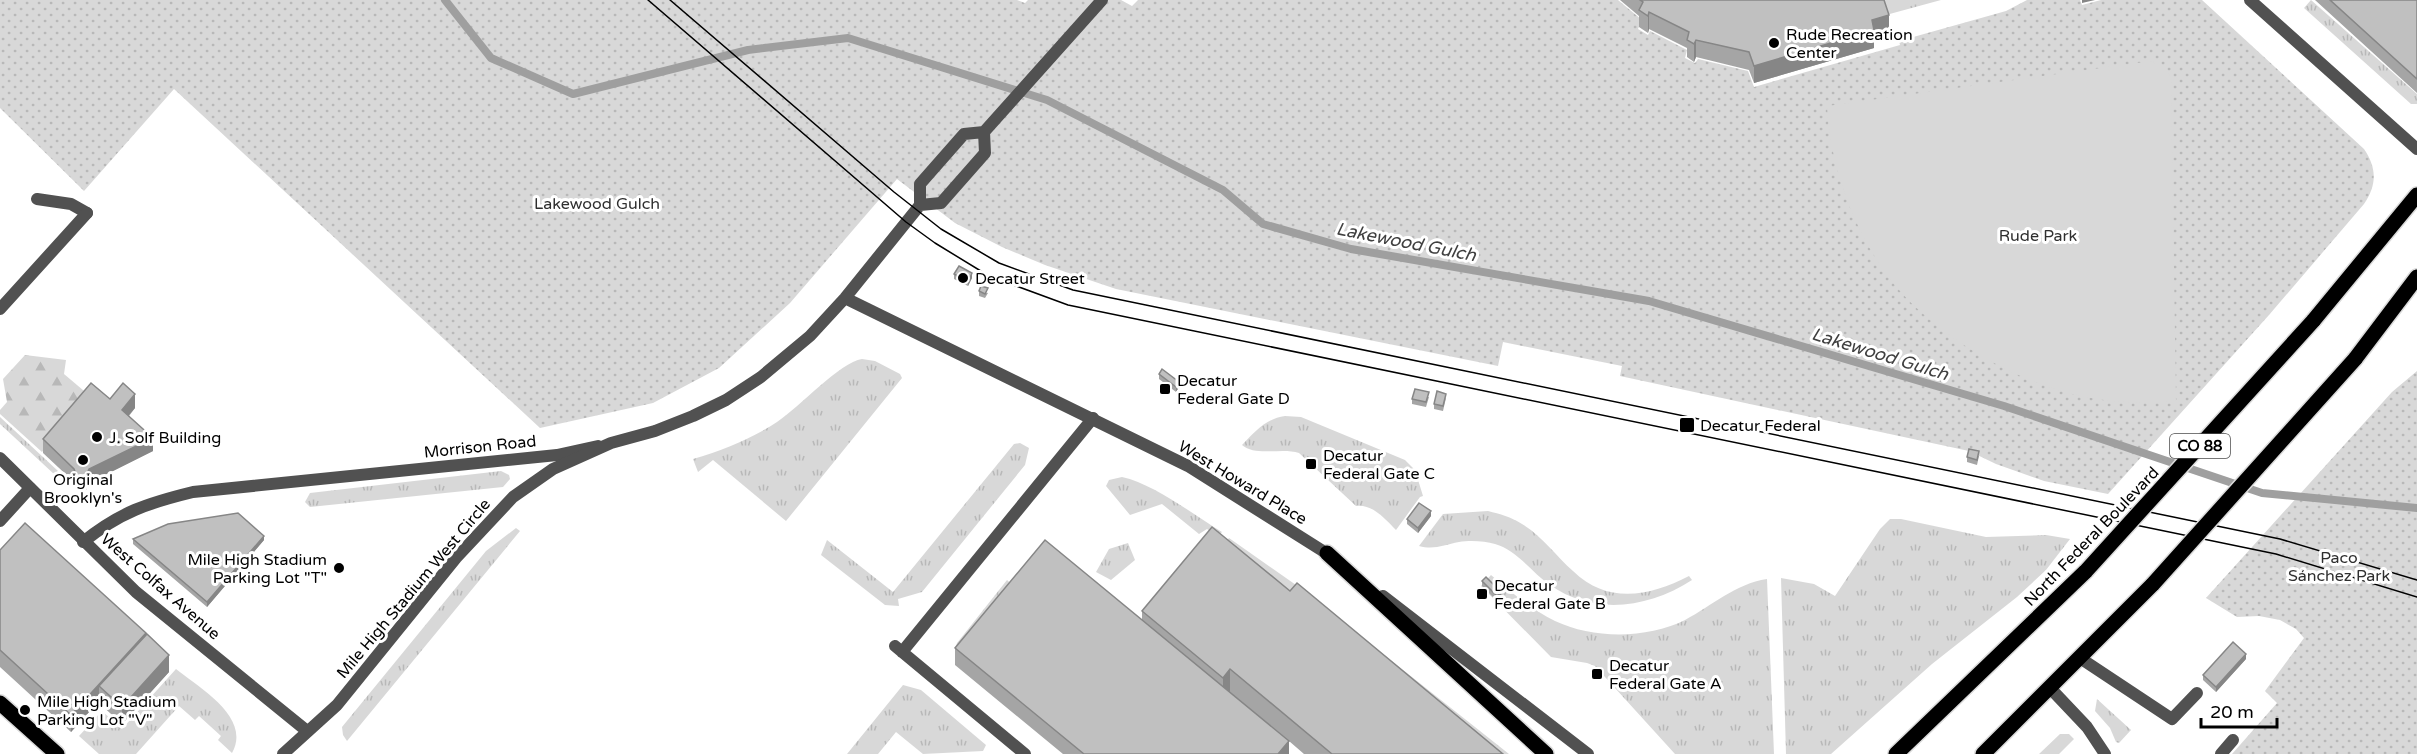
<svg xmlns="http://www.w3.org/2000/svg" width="2417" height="754" font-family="'Varela Round',sans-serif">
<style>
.grass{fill:url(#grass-tufts)}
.forest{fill:url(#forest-firs)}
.park{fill:url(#park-dots)}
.garden{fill:#d8d8d8}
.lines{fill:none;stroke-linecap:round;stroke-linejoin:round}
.stream{stroke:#9f9f9f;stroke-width:8}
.primary-casing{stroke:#dbdbdb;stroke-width:18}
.service{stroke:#515151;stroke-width:12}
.minor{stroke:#515151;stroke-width:12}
.tertiary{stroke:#515151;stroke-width:12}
.primary{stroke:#000;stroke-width:15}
.tram{stroke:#000;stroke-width:1.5}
.primary-bridge-casing{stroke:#dbdbdb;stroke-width:18;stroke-linecap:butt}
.primary-bridge{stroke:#000;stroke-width:15}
.wall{fill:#a5a5a5}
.shaded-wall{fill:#868686}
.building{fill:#c0c0c0;stroke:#868686;stroke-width:1.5}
.poi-dot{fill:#000;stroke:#fff;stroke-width:2}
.labels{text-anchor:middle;stroke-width:6;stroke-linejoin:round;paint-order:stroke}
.shield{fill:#fff;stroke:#4c4c4c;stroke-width:1.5}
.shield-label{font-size:15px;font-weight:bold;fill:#000}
.poi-label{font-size:16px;fill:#000;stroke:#fff;text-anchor:start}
.park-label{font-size:16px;fill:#2f2f2f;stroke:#fff}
.street-label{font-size:16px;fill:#000;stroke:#fff}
.water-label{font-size:18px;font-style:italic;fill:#404040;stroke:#fff}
</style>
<defs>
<pattern id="grass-tufts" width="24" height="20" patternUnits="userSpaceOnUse" patternTransform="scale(1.5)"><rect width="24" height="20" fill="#d8d8d8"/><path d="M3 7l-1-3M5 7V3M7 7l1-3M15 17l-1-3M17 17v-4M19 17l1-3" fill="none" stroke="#b8b8b8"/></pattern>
<pattern id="forest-firs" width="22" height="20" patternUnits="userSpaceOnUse" patternTransform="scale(1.5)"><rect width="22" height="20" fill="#d8d8d8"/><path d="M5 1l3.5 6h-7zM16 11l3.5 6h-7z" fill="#b8b8b8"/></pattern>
<pattern id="park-dots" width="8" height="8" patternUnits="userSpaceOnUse" patternTransform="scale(1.5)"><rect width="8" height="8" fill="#d8d8d8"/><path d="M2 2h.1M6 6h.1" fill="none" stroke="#b8b8b8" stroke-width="1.8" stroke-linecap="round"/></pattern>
</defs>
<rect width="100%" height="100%" fill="#fff"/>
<path class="grass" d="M1881,0H1941L1886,15Z
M2311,0L2417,94V104H2411L2304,8Z
M862,359L875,361L900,374L902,378L786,521L713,460L698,472L693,459C723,450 751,439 777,422C800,407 840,362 862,359Z
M1285,416L1301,417L1405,460L1415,470L1423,496L1420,497L1396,530C1385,519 1373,504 1356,506L1299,453C1282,447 1256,457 1242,445C1255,432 1265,419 1285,416Z
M0,417L58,471L55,475L0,424Z
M1020,443L1029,448L1025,465L922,592L898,599L899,606L885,605L821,555L827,540L893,592L1014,444Z
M501,471L509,475L510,479L503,487L310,507L305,502L310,493Z
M1122,477C1154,484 1194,515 1222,532L1218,536L1207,529L1199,534L1162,504L1130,515L1106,486L1109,480Z
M1488,511C1500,514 1511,517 1522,524C1542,536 1556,556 1573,571C1608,605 1650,596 1689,576L1692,580C1649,608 1594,616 1550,585C1532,573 1517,550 1495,544C1485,541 1470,540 1459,542C1444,545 1434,550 1419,546L1443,514Z
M1890,519H1901L1986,537L2046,535L2070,539L2046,570L2017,597L1932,664L1831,754H1786L1781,578L1814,584L1835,596L1880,529Z
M516,528L520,531L347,741L343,735L342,727L486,551Z
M1229,538L1296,585L1509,754H1481L1226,542Z
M1128,543L1135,560L1111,580L1096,572L1109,549Z
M1491,575C1511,592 1531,609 1555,621C1593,639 1647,639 1685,620C1713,605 1735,584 1767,579L1774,754H1675L1595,666L1587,663L1551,657L1481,586Z
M1007,580L1017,589L956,664L955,649L957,643Z
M176,669C199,688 252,717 232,753L218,740L221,736L199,716L195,720L179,706L136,754H99L79,736L102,711L122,729Z
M903,685L921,690L986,745L983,751L923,754L896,732L878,754H847Z
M2097,699L2131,730L2119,743L2116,742L2110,728L2095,711Z
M2060,734H2069L2074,739L2059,754H2039Z"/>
<path class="forest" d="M25,355L66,360L64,374L90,396L42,452L0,414V410L7,402L3,379Z"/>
<path class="park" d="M0,0H1017L1025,3L1028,0H1121L1132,6L1138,0H1618L1642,20L1638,29L1648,35L1650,31L1687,50L1685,58L1695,63L1698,59L1748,71L1754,87L1900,45L1899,41L2006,11L2027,0H2080L2082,5L2101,0H2202L2364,149C2377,168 2377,185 2364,204L2269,315L2108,494L2044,481L1996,464L1969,451L1620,376L1622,366L1503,342L1498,366L1116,289L1045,265L1002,247L955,223L897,179L790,303L719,368L653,403L540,428L174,89L84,191L0,108Z
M2417,371V754H2232L2277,703L2265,691L2304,638L2296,629L2280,620L2259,616L2237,617L2206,598L2392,392Z"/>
<path class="garden" d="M2152,61L2171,76L2176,401C2144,404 2112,403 2081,396C2010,381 1922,328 1882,268C1850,220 1830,163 1827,106Z"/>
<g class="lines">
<path class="stream" d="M445,0L491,58L573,94L748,50L848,38L1047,100L1223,190L1263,224L1351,249L1649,301L2004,406L2262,493L2417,508"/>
<defs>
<path id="primary" d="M2313,321L2417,195
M2355,359L2417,277
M1327,553L1546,754
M0,703L57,754
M1896,754L2086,571
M1983,754L2153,584"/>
</defs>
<use href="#primary" class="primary-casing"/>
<path class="service" d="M37,199L71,204L87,213
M895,646L1025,754
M902,652L1093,418
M2080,658L2172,719L2197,693
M2051,689L2087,727L2105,754
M2221,754L2233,740"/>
<path class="minor" d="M0,309L87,213
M0,521L30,488
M83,542C120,512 148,503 193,492L557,455L598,446"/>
<path class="tertiary" d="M2250,0L2417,149
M920,205L941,203L985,153L984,132
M845,298L1188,466L1334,558
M0,458L136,592L307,731
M1383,596L1588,754
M283,754L337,705L456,558L513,497L553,469L611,443L655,431L693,416L726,400L761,377L810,336L845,298L920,205V184L964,134L984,132L1102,0"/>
<use href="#primary" class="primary"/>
<path class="tram" d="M648,0L906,222L935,243L989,276L1068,305L2276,554L2417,597
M670,0L894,192L941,229L999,263L1073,290L2280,539L2417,580"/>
<defs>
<path id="primary-bridge" d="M2086,571L2313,321
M2153,584L2355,359"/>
</defs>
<use href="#primary-bridge" class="primary-bridge-casing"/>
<use href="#primary-bridge" class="primary-bridge"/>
</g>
<path class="wall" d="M1620,0H1884L1889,33L1874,37V48L1754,83L1749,70L1696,57L1694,62L1687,57V48L1649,29L1648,33L1639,27V16Z
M2315,0H2417V93Z
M954,274L972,278L968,286L954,279Z
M979,291L988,293L985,298L979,296Z
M1159,374L1179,387L1176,392L1159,379Z
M1429,397L1426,407L1412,404V399Z
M1446,398L1443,411L1434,409V404Z
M110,399L135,408L129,416L153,451L89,483L86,490L77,491L74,482L43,453V439Z
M1979,456L1977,465L1967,462V457Z
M1431,516L1418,533L1407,524V519Z
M133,539L264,540L207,607L133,544Z
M0,550L146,635L169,672L122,724L99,703V701L71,732L0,667Z
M1482,581L1501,597L1497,601L1482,586Z
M1290,591L1503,754H1304L1289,741V754H1063L955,665V648L1142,619V611Z
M2246,659L2216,692L2203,680V675Z"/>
<path class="shaded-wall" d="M2082,0H2095L2082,3Z
M1649,12V29L1648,33V16Z
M1889,15V33L1874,37V48L1754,83V66L1872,20Z
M1696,40V57L1694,62V44Z
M972,273V278L968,286V282Z
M1179,382V387L1176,392V387Z
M135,394V408L122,423V410Z
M153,438V451L89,483L86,490V476L89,469Z
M1431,511V516L1418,533V528Z
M264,536V540L207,607V602Z
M1501,592V597L1497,601V596Z
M146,633V650L99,686V701L71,732V715Z
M2246,654V659L2216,692V687Z
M169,655V672L122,724V707Z
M1230,669V692L1223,701V678Z
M1289,741V754H1278Z"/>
<path class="building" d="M1640,0H1884L1889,15L1872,20L1874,30L1754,66L1749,52L1696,40L1694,44L1687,40L1689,32L1649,12L1648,16L1639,10L1643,2Z
M2330,0H2417V79Z
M959,266L972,273L968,282L954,274Z
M981,286L988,288L985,294L979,291Z
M1162,369L1179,382L1176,387L1159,374Z
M91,383L110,399L123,383L135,394L122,410L153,438L89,469L86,476L77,477L74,469L43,439Z
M1415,389L1429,392L1426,402L1412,399Z
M1437,391L1446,394L1443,406L1434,404Z
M1969,449L1979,451L1977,460L1967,457Z
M1419,503L1431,511L1418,528L1407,519Z
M238,513L264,536L207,602L133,539L168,524Z
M25,523L146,633L71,715L0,650V550Z
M1212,527L1290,591L1297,583L1503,754H1332L1230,669L1223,678L1142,611Z
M1045,540L1289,741L1278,754H1084L955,648Z
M1486,577L1501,592L1497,596L1482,581Z
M147,634L169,655L122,707L99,686Z
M2233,642L2246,654L2216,687L2203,675Z"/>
<g class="poi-dot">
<circle cx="1774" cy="43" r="6"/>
<circle cx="963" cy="278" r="6"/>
<rect x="1159" y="383" width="12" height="12" rx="3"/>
<rect x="1679" y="417" width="16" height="16" rx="3"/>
<circle cx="97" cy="437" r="6"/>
<circle cx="83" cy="460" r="6"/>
<rect x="1305" y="458" width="12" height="12" rx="3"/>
<circle cx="339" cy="568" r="6"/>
<rect x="1476" y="588" width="12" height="12" rx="3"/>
<rect x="1591" y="668" width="12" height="12" rx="3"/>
<circle cx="25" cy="710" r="6"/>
</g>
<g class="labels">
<rect class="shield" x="2170" y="434" width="60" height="24" rx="4.5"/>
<g class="shield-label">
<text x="2200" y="451">CO 88</text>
</g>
<g class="poi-label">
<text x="1786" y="40">Rude Recreation<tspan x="1786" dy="18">Center</tspan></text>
<text x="975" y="284">Decatur Street</text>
<text x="1177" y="386">Decatur<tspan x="1177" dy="18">Federal Gate D</tspan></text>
<text x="1700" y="431">Decatur Federal</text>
<text x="109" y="443">J. Solf Building</text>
<text x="1323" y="461">Decatur<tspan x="1323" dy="18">Federal Gate C</tspan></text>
<text x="83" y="485" text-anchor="middle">Original<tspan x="83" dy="18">Brooklyn's</tspan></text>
<text x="327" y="565" text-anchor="end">Mile High Stadium<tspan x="327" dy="18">Parking Lot "T"</tspan></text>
<text x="1494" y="591">Decatur<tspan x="1494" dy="18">Federal Gate B</tspan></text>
<text x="1609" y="671">Decatur<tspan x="1609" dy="18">Federal Gate A</tspan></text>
<text x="37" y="707">Mile High Stadium<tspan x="37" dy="18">Parking Lot "V"</tspan></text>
</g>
<g class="park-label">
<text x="597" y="209">Lakewood Gulch</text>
<text x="2038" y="241">Rude Park</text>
<text x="2339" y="563">Paco<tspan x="2339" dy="18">Sánchez Park</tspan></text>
</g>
<g class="street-label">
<text transform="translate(480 446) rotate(-6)" y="6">Morrison Road</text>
<text transform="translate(1243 482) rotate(31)" y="6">West Howard Place</text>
<text transform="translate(2091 536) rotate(-46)" y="6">North Federal Boulevard</text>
<text transform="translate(161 586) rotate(41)" y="6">West Colfax Avenue</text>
<text transform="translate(413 588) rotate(-50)" y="6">Mile High Stadium West Circle</text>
</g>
<g class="water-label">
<text transform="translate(1406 242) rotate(11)" y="6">Lakewood Gulch</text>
<text transform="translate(1880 354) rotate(17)" y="6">Lakewood Gulch</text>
</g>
</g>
<path d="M2201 718v9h76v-9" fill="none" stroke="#000000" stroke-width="3"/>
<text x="2210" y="718" font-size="18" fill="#000000" stroke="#ffffff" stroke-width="4.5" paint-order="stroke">20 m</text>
</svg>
